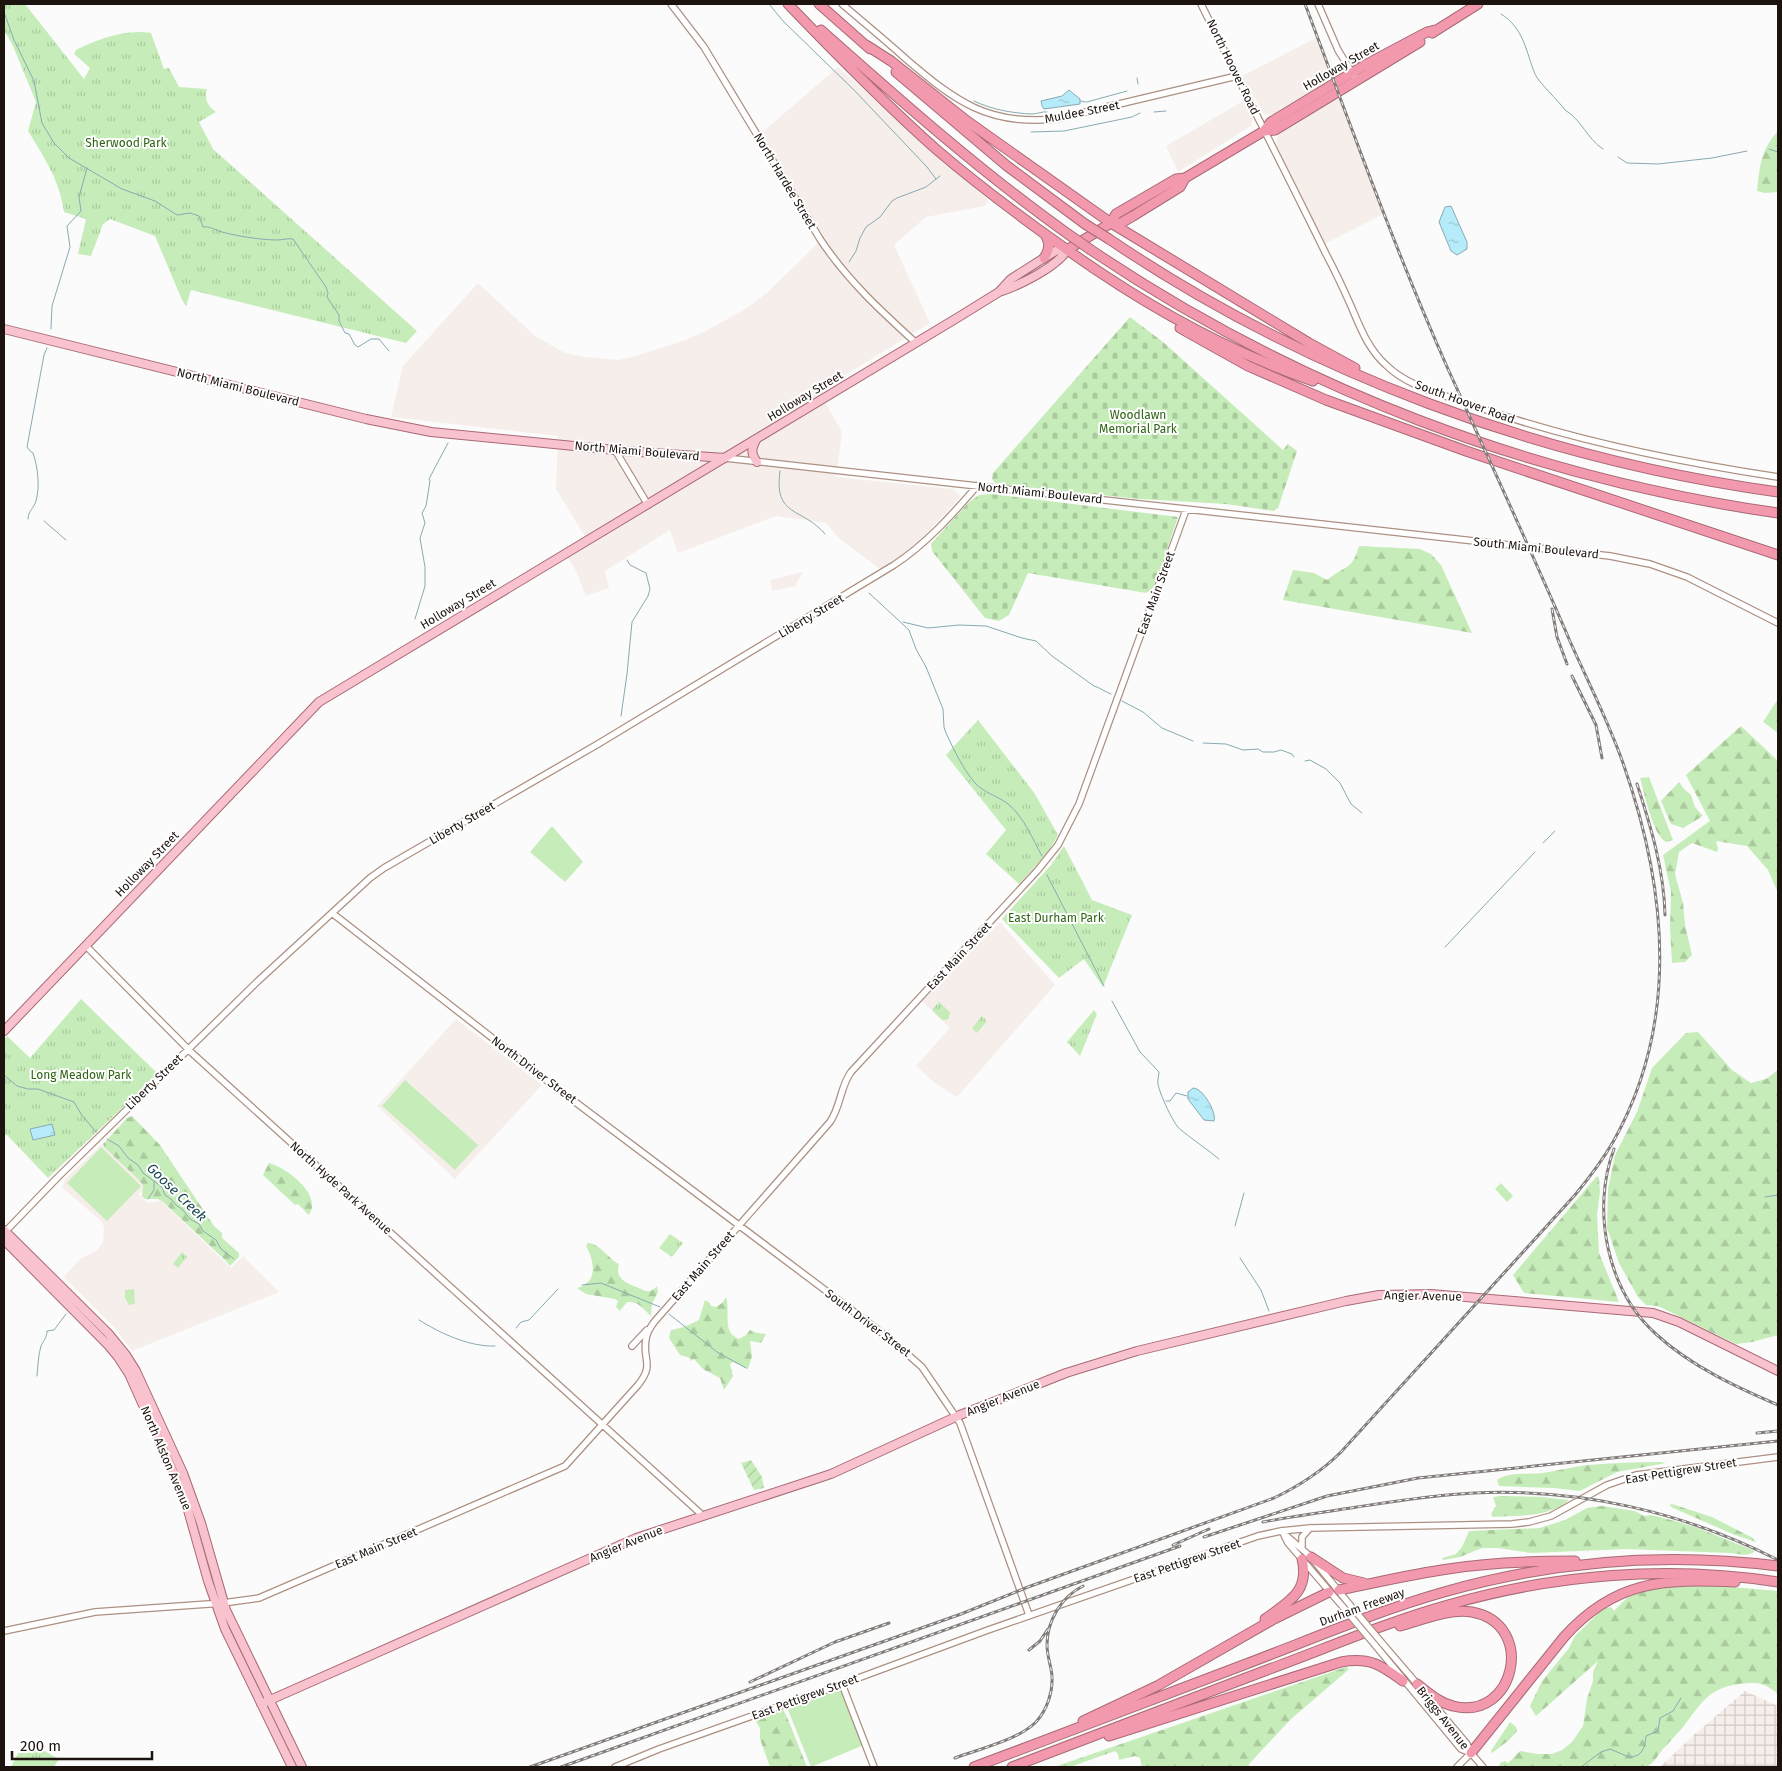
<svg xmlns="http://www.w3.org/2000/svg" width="1782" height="1771" font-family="'Fira Sans',sans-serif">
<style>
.built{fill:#f6eeea}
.industrial{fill:url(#industrial-grid)}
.grass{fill:#c6edb9}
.forest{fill:url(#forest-firs)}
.cemetery{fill:url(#cemetery-stones)}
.park{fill:url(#park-tufts)}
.garden{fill:url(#garden-furrows)}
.water{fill:url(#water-ripples);stroke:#88aab2}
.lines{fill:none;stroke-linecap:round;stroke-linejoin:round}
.stream{stroke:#88aab2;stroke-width:1}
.minor-casing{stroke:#ac9082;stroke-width:8}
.major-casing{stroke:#a86a75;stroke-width:10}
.highway-casing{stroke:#a86a75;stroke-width:11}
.minor{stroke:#fff;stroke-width:5.5}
.major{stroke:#f8c2ce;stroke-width:8}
.highway{stroke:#f399ad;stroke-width:9}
.rail-casing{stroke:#827d7a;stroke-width:3}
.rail{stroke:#fff;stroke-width:1;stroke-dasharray:4;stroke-linecap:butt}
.minor-bridge-casing{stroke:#ac9082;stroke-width:8;stroke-linecap:butt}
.highway-bridge-casing{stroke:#a86a75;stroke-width:11;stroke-linecap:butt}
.minor-bridge{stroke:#fff;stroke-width:5.5}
.highway-bridge{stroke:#f399ad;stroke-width:9}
.labels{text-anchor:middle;stroke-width:4;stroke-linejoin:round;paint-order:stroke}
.street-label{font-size:12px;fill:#1d130e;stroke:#fff}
.park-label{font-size:12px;fill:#2e6413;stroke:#fff}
.water-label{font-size:14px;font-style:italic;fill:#1c4751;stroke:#fff}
</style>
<defs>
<pattern id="industrial-grid" width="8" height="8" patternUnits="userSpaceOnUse" patternTransform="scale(1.25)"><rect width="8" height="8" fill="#f6eeea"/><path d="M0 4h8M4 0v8" fill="none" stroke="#d2cbc8"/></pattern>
<pattern id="forest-firs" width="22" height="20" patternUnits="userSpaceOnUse" patternTransform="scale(1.25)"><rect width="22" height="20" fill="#c6edb9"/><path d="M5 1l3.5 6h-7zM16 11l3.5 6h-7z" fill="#aaca9e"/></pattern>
<pattern id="cemetery-stones" width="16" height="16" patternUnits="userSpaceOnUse" patternTransform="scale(1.25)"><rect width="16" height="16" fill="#c6edb9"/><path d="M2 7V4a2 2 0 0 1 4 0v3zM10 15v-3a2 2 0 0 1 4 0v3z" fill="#aaca9e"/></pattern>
<pattern id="park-tufts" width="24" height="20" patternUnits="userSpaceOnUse" patternTransform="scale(1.25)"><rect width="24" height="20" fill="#c6edb9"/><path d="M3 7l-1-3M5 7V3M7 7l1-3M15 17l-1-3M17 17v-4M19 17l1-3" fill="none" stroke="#aaca9e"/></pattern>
<pattern id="garden-furrows" width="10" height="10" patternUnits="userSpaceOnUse" patternTransform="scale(1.25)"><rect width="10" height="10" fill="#c6edb9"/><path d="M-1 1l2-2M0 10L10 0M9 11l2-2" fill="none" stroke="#aaca9e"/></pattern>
<pattern id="water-ripples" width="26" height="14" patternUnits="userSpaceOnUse" patternTransform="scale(1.25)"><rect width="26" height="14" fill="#b6ebf9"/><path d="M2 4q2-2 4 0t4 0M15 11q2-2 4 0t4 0" fill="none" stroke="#9cc9d4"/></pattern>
</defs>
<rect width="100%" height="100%" fill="#fbfbfb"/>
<path class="built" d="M1316,38L1332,78L1274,114L1267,115L1263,113L1242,76Z
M838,67L988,200L985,206L926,217L894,245L930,323L819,391L842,432L836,477L953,489L960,496L958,500L920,540L902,555L880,569L840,539L826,523L776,516L678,553L670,530L605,571L609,588L586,596L576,571L567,556L589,543L556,489L558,436L391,417L403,366L478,283L535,336L565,353L585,357L618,360L632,357L683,341L706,331L747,308L768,292L823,238L761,133Z
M1340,99L1383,214L1325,244L1277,146L1276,141L1278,135L1331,102Z
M1245,100L1253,116L1251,126L1178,172L1166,146Z
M803,572L795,586L772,591L770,580Z
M1000,922L1055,985L957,1097L936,1084L916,1066L950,1028L922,1001Z
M456,1019L542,1085L455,1179L377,1106Z
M102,1144L143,1183L142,1191L139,1194L148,1203L161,1201L231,1268L243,1256L279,1292L132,1351L115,1328L64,1277L80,1259L97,1250L103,1243L104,1227L101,1221L62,1187L65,1179Z"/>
<path class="industrial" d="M1745,1691L1778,1706V1767H1660L1696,1733Z"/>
<path class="grass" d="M552,826L583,862L565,882L530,852Z
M405,1080L478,1145L455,1170L382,1106Z
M101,1147L141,1186L107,1221L67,1183Z
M1501,1183L1513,1196L1507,1202L1495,1189Z
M841,1685L864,1745L811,1767L786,1705Z"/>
<path class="forest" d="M1778,131V192L1765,193L1757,191C1760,166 1760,151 1778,131Z
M1359,546L1420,549L1431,554L1441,565L1472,633L1283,600L1293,570L1314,573L1327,580C1345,565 1352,571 1359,546Z
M1778,699V733L1763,722Z
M1741,726L1778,761V893L1768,870L1747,846L1716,841L1718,849L1717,852L1692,843L1679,852L1675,874L1683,903L1685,925L1692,955L1685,962L1672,963L1670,928L1671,892L1663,855L1710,821L1686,775Z
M1649,777L1673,840L1666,842C1652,834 1645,794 1640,778Z
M1679,782L1684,789L1691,795L1695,807L1703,816L1683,828L1671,824L1661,801Z
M1698,1032L1732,1070L1751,1083L1766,1079L1778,1070V1335L1752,1342L1736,1344L1658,1306L1646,1305L1638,1297L1619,1263L1607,1228L1608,1189L1615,1155L1637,1112L1652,1068L1686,1033Z
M132,1116L160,1145L214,1226L222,1233V1238L239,1253V1257L230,1266L225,1260L163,1202L158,1199H145L142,1196L143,1185L137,1178L105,1148L103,1144L106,1141L127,1118Z
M269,1163C284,1167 314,1188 312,1207C312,1210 310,1212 309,1215L298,1204L295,1205L263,1175Z
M1597,1176L1599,1178L1600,1192L1597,1214L1599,1253L1619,1302L1524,1293L1513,1275Z
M588,1243C601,1244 608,1259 619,1264C614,1279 628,1284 639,1288C642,1289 644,1291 647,1291C651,1292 654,1289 657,1286L658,1292L652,1304L651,1316C643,1309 639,1301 627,1302L620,1311L616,1307L618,1301L615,1299L586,1294L577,1288C598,1283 595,1262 586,1246Z
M726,1297C731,1313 721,1332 739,1339L746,1335L750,1330L757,1333L766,1334L761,1343L750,1341L752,1356L748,1369L733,1362L730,1364L733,1376L724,1390L720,1378L703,1369L694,1359L691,1361L690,1358L680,1355L669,1338L671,1330L684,1327L699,1320L705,1300L710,1303L711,1306L716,1307L722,1303Z
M1661,1462L1666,1463L1617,1472L1580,1491L1554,1488L1499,1486L1497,1480C1510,1471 1527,1475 1542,1473C1557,1471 1572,1467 1588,1465C1612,1463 1637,1462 1661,1462Z
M1501,1496L1542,1497L1569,1500C1552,1517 1516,1516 1493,1517L1491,1514L1496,1506L1493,1497Z
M1672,1504L1712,1517L1753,1538L1756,1542L1735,1535L1673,1508L1669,1505Z
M1602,1506L1635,1511L1644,1516L1651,1515L1675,1521L1698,1528L1755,1551C1748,1557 1739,1554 1731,1553L1626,1549L1531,1553L1498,1548H1482L1460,1557L1443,1560L1442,1558L1456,1554L1462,1547L1469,1531L1540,1528L1565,1520L1587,1508Z
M1698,1584L1778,1591V1694C1763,1682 1758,1682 1739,1684C1708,1688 1701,1704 1683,1727C1677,1734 1671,1740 1665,1747C1658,1754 1656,1761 1647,1767H1499L1500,1763L1505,1761L1508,1763L1520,1751L1538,1754H1552L1562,1750L1572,1742L1583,1726L1587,1699L1593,1681V1672L1598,1661L1536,1716L1530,1706L1542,1681L1569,1648L1575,1636L1603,1609L1611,1607L1614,1611C1618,1607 1621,1603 1625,1600C1639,1588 1681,1585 1698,1584Z
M1346,1667L1349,1669L1346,1672L1291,1719L1249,1764V1767H1142L1140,1758L1135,1756L1119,1760L1118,1754L1115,1751L1070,1767H1054Z
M782,1708L787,1717L807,1767H770L760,1739V1728L755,1720Z
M1510,1722L1516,1727L1517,1731L1509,1740L1492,1753L1491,1751Z"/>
<path class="cemetery" d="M1130,317L1163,342L1283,450L1288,444L1297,451L1278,508L1274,511L1226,504L1140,499L996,484L992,479L993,473Z
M991,494L1178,517L1155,585L1150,591L1146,593L1028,573L1009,615L999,621L985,618L932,551L931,544L968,503L979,495Z"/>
<path class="park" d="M4,4H25L84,79L90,68L74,54L76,50C98,39 125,29 151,33L164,69L169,68L179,87L207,89C204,100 208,106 216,112L199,122L213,149L417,331L406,343L191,290L186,306L182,300L155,236L110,219L103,224L91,256L78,254L86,219L64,212C60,181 44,157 28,131L36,102L13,46L4,30Z
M978,720L1035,794L1058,835L1048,852L1019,884L986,854L1006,830L946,755Z
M1064,846L1092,900L1132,915L1103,987L1084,959L1059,978L1002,919L1051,865Z
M81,999L158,1074L48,1178L7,1135L4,1136V1040L7,1036L30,1058Z
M939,1002L950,1012L949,1017L946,1020H942L932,1010Z
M1094,1010L1097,1014L1080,1056L1067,1042Z
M982,1016L987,1021L977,1033L972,1028Z
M670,1234L683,1243L672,1257L659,1248Z
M182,1252L187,1257L178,1268L173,1264Z
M134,1289L135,1304L129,1305L125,1298V1290Z
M25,1740L59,1759L54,1767H11Z"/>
<path class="garden" d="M751,1460L762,1477L764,1488L754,1490L741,1463Z"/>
<path class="water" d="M1069,90L1080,99V104L1044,109L1042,106L1041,101L1062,96Z
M1451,206L1467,242V249L1457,255L1451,251L1439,222L1445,207Z
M1193,1088C1203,1088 1217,1113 1214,1121L1204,1120L1188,1099V1092Z
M52,1124L55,1135L33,1140L30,1129Z"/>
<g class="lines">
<path class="stream" d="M769,4L783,21L854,90L927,167L936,179
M4,12L14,40L34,81L42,123L54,143L69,158L122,189L155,201L177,215L190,213L199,216L203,227C210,226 215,230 222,232C236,236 262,240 277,240C283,240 287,238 293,239L326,287L328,293L327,297L339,315V321L345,333L349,334L355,345L358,347L371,339H379L389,351
M1501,14C1524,28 1526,52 1535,74C1539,83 1558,100 1565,110C1582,120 1587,139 1603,149
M1137,78L1138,84
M974,101C993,110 1012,113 1032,114C1038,114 1042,111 1047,112
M1080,101L1086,102
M1087,102L1127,91
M1154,112L1166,111
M1031,132L1064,131L1132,117L1140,113
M1769,149L1778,152
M1618,157L1627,163L1658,164L1712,158L1747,151
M849,262L856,251L860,238L866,227L880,217L892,201L897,198L926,187L940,176
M51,329L52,306L70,247L67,226L81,211L79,197L87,168
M780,471C773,518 803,507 825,534
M28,519C28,511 34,508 36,501C40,486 38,468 33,453L30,451L27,447L44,355L47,348
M44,521L66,540
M869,593L909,630L916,649L926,667L943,709L944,727L946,733C954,750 963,769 975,783C984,793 998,796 1008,804C1024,817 1032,838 1042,856
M415,619L425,586V567L420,538L425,523L422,513L426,506L430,481L429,479L448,443
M903,622L928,628L959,625L986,626L1022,638L1036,641L1052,656L1094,686C1101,688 1105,692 1111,694
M1122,701L1143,712L1162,728L1193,741
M621,716L627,674L632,622L648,596L650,589L646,573L630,565L627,560
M1203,743L1226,744L1243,750L1258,749L1263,752H1274L1281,750L1292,754L1294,757
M1305,761L1310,760L1326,769L1340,783L1351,804L1362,813
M1543,843L1555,831
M1047,875L1104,986
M1445,947L1535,852
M1112,1001L1140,1052L1159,1072C1159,1076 1157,1080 1158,1084C1159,1092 1174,1126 1181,1130C1193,1140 1207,1149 1219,1159
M4,1075L17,1086L28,1089H38L74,1102L81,1114L96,1132
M1166,1101H1170L1176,1093L1187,1096
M107,1139L119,1146L128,1158L138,1165L143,1173L162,1187L165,1195L172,1200L176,1205L183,1210L190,1219L199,1224L203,1231L216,1240L221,1249L234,1259
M1765,1197L1778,1195
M148,1199L154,1190V1181
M1235,1226L1244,1193
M1240,1258L1261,1290L1269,1311
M582,1285L601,1283L660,1307
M669,1314L717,1352L746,1368
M419,1320C440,1333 469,1347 495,1346
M516,1328L521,1322L529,1320L558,1289
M37,1376C38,1366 38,1356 41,1346C43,1341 47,1338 47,1331L54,1330L66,1314
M1581,1767L1601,1752L1610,1749L1629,1757C1642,1757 1645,1748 1646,1736L1658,1731L1660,1718L1673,1711L1681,1698"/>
<defs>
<path id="minor" d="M671,4L704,47L820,239C847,280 881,311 916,343
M842,4C863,22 885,40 906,59C955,101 988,126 1056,119L1237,76
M1201,4C1242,87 1285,170 1326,254C1335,271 1343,288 1351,306C1360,327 1368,349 1386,365C1406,385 1437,393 1463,402C1565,439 1672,461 1778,477
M1318,4L1338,50L1354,76
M615,450L648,505
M725,458L1610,556L1650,564L1687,577L1778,623
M332,913L550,1083L890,1339L922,1367L960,1423L1029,1615
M86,946L192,1053L700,1513L702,1516
M4,1233L57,1178L258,981L370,878L384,868L598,744L894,565C926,544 952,515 977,486
M632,1346L647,1330
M1281,1531L1311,1557L1350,1605
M1284,1535L1288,1543L1343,1607
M1302,1547V1537L1310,1528
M4,1631L95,1612L223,1603L259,1598L565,1466L638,1385C655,1364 642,1360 646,1339C647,1332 651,1326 655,1321L830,1122C841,1106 840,1087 851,1072L1037,871L1058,845L1079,804L1186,510
M1382,1643L1418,1685
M1375,1645L1461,1749L1471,1753
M842,1684L874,1767
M1424,1693L1467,1744L1471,1753L1483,1767
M615,1767L659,1749L842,1684L988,1630L1258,1536L1281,1531L1310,1528L1512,1524L1529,1522L1551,1516L1607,1485L1636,1475L1778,1457
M1457,1767L1471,1753"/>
<path id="major" d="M4,329L366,419L431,432L625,451L725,458
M756,440C751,449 751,454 757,462
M4,1031L319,702L957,318L999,292L1011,279L1044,258L1057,250H1067C1057,267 1018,286 999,292
M4,1230L108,1333L126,1355L136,1371L183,1473L201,1523L226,1610L302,1767
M4,1240L108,1345L118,1357L129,1374L184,1496L208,1581L225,1629L292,1767
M261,1704L636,1538L831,1474L960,1415L1066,1373L1137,1351L1346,1301L1379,1295L1431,1294L1653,1313L1679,1322L1778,1371"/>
<path id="highway" d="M788,4C836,54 885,104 937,150C978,185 1022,218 1066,249C1143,304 1224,350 1313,381
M819,4L870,49
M821,30C901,101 981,172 1068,234
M1432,33L1478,4
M866,45L891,61L967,121L1111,223L1309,343L1355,368
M896,72L1007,166L1085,224
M1264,131L1275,130L1420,42
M1111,223L1116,214L1176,179L1185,178
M1109,239C1308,374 1541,459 1778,492
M1067,250L1111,223H1121L1133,216L1180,187L1185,178L1264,131L1271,122L1363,66L1427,32L1435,30
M1091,250C1297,389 1532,478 1778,513
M1044,258C1050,249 1050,243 1045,234
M1180,328L1248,366L1326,400L1466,451L1778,555
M1311,1557L1343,1578L1364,1583
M1339,1590C1375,1583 1412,1574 1448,1569C1491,1562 1532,1561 1575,1561
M1265,1619C1288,1602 1310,1592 1302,1559
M1400,1626C1422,1620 1449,1608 1472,1612C1537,1624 1515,1722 1453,1706C1439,1703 1428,1692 1417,1684
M1083,1721L1157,1686L1274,1619L1329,1592
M1109,1736L1341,1662C1370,1657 1381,1665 1403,1681
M1471,1753L1564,1637C1615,1580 1663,1579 1735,1582
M974,1767C1065,1733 1156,1698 1246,1664C1312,1639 1377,1611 1444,1592C1553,1561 1666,1552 1778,1566
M1012,1767C1097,1735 1182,1703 1267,1670C1327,1648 1387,1622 1448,1605C1555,1574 1669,1565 1778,1582"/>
</defs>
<use href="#minor" class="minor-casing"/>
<use href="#major" class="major-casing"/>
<use href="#highway" class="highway-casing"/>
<use href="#minor" class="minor"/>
<use href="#major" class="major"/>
<use href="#highway" class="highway"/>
<defs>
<path id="rail" d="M1552,609L1557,637L1567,664
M1572,676L1596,725L1602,758
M1637,784C1651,827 1664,870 1665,915
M1614,1149C1591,1210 1607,1291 1657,1335C1691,1366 1736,1387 1778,1405
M1757,1433L1778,1431
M1263,1522C1294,1516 1326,1512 1357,1507C1396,1501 1434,1495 1474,1493C1579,1488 1684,1512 1778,1560
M1204,1537L1327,1496L1418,1478L1778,1441
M1173,1545L1209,1529
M1029,1650L1040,1641L1048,1629
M750,1682L835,1642L889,1623
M955,1758C979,1749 1018,1740 1036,1722C1047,1710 1053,1692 1052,1676C1051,1665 1047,1656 1047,1645C1047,1621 1061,1597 1083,1586
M530,1767L961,1614L1028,1587L1274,1498C1299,1486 1321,1472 1341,1452L1575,1195C1589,1178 1602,1161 1613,1142C1680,1023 1667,888 1623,763C1608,720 1587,680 1569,639C1530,548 1489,459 1448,369C1395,250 1351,126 1305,4
M561,1767L1180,1546"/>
</defs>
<use href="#rail" class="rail-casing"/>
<use href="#rail" class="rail"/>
<defs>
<path id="minor-bridge" d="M1350,1605L1382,1643
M1343,1607L1375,1645"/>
<path id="highway-bridge" d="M1085,224L1109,239
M1068,234L1091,250"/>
</defs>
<use href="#minor-bridge" class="minor-bridge-casing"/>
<use href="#highway-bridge" class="highway-bridge-casing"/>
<use href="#minor-bridge" class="minor-bridge"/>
<use href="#highway-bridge" class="highway-bridge"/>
</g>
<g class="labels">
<g class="street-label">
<text transform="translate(1341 66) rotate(-30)" y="4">Holloway Street</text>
<text transform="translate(1233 67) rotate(64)" y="4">North Hoover Road</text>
<text transform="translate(1082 112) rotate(-11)" y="4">Muldee Street</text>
<text transform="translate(785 181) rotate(59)" y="4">North Hardee Street</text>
<text transform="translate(238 387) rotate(14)" y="4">North Miami Boulevard</text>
<text transform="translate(805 396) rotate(-31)" y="4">Holloway Street</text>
<text transform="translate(1465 402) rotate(20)" y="4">South Hoover Road</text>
<text transform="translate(637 451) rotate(5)" y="4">North Miami Boulevard</text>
<text transform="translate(1040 493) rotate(6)" y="4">North Miami Boulevard</text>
<text transform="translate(1536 548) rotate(6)" y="4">South Miami Boulevard</text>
<text transform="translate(1156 593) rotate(-70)" y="4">East Main Street</text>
<text transform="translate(458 604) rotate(-31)" y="4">Holloway Street</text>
<text transform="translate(811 616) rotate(-31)" y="4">Liberty Street</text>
<text transform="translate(462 823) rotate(-30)" y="4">Liberty Street</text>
<text transform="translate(147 864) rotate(-46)" y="4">Holloway Street</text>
<text transform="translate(959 956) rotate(-47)" y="4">East Main Street</text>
<text transform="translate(534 1070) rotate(37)" y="4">North Driver Street</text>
<text transform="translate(154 1082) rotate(-44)" y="4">Liberty Street</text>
<text transform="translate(341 1188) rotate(42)" y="4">North Hyde Park Avenue</text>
<text transform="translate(703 1266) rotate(-49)" y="4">East Main Street</text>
<text transform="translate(1423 1296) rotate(1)" y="4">Angier Avenue</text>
<text transform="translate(868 1323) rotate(37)" y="4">South Driver Street</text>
<text transform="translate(1003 1398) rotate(-22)" y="4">Angier Avenue</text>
<text transform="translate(166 1458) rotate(67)" y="4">North Alston Avenue</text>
<text transform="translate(1681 1471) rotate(-9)" y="4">East Pettigrew Street</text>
<text transform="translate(626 1544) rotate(-22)" y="4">Angier Avenue</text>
<text transform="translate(376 1548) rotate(-23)" y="4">East Main Street</text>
<text transform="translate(1187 1561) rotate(-19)" y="4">East Pettigrew Street</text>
<text transform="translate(1362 1607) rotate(-20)" y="4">Durham Freeway</text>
<text transform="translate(805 1697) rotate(-20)" y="4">East Pettigrew Street</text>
<text transform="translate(1443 1718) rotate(52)" y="4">Briggs Avenue</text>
</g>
<g class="park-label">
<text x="126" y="147">Sherwood Park</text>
<text x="1138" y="419">Woodlawn<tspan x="1138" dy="14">Memorial Park</tspan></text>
<text x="1056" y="922">East Durham Park</text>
<text x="81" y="1079">Long Meadow Park</text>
</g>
<g class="water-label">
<text transform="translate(177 1192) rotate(44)" y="5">Goose Creek</text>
</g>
</g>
<rect width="1782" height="1771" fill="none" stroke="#1d130e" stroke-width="10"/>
<path d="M12 1751v8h140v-8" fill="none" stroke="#1d130e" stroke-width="2.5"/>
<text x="20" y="1751" font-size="15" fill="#1d130e" stroke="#ffffff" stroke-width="4" paint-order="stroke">200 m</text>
</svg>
